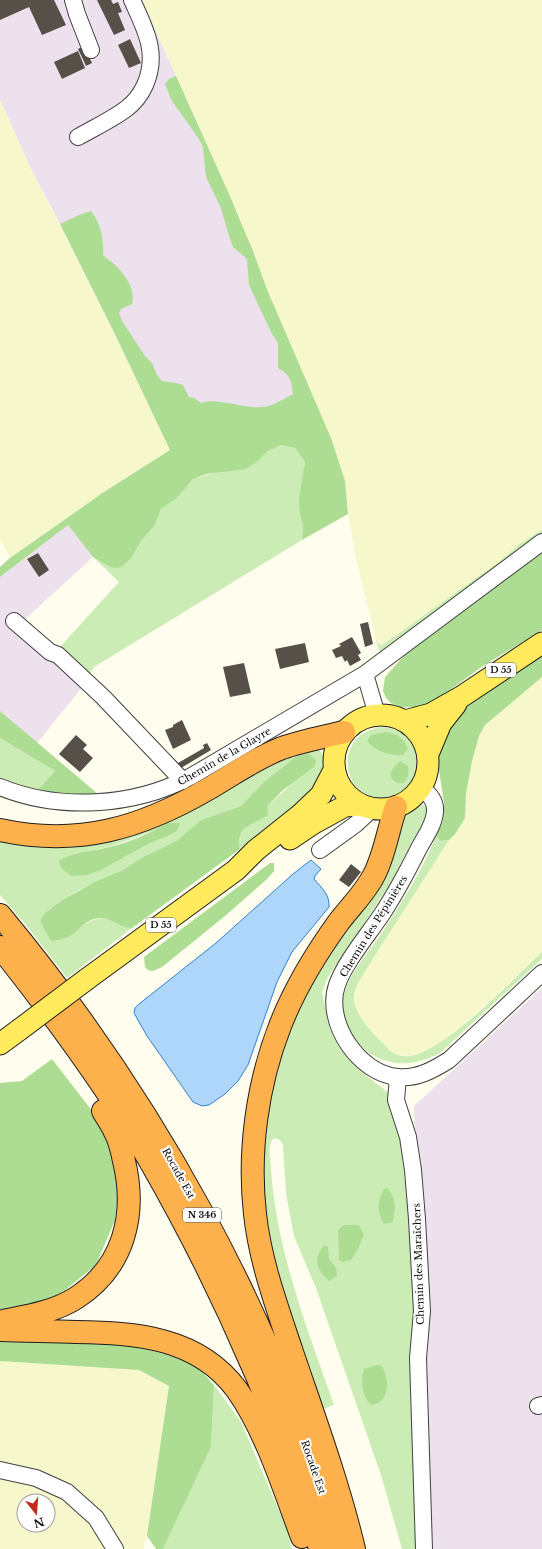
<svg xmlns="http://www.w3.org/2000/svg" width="542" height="1549" font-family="'Libre Baskerville',serif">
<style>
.industrial{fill:#ece1ec}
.farmland{fill:#f6f7cb;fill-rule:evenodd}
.green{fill:#cbecb4;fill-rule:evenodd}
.forest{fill:#acdd93}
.water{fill:#aed5fa;stroke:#3181d5}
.building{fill:#565049}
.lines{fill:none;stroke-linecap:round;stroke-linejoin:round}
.minor-casing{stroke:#404040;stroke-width:18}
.major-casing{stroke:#1e1e1e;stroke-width:23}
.highway-casing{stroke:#1e1e1e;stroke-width:24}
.minor{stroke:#fff;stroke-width:16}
.major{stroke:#ffea5d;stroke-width:21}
.highway{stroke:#fdb14d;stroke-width:22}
.major-bridge-casing{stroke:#1e1e1e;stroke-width:23;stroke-linecap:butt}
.major-bridge{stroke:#ffea5d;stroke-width:21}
.labels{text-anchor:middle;stroke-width:4;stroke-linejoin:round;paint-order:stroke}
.shield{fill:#fff;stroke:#565656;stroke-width:1}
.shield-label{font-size:9px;font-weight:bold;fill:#0d0d0d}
.street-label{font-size:10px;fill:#0d0d0d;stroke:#fff}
</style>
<rect width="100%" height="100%" fill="#fffded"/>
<path class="industrial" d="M0,0H142L229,194L268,292L311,391L170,450L65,234L29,165L0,100Z
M68,525L93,557L22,622L84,685L37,743L0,711V577Z
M542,988V1549H430L414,1106Z"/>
<path class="farmland" d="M142,0H542V530L521,543L500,561L381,646L376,641L356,558L349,518L345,481L331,438L268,292L253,251L229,194Z
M0,100L29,165L115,334L170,450L104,492L10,558L0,539Z
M542,677V952L474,1015L441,1043L430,1049L408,1056L395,1054L390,1051L363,1020L358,1012L355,1005V990L365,971L444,847L465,818L466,793L472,761L479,736L485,725Z
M0,1361L139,1370L169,1386L147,1536L143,1549H0ZM24,1501H48V1525H24Z"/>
<path class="green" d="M281,445L295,448L305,462L300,514L303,526L302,540L94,667L90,674L60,647L119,582L93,557L110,567L132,557L141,541L155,525L161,509L177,498L193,479L258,461L268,451Z
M542,530V536L381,654L376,641L381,646L500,561L521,543Z
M381,727C430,730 430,793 386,798C342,802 330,735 381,727Z
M0,738L55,771L35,793L0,780Z
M316,748L321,752L324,758L323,770L313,791L240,849C235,828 253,825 267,815V806L293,783L264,782L241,806L225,812L195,826L191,830L176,841L143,857L121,871L79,890L62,900L45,913L41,921C44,932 51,935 61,940C78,933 89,914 109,919C118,922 122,928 132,928L67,978L26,925L0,895V838L54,845L270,763ZM153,831H177L168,836L150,843L101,870L75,853L109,847Z
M419,804L423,805L426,808L427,817L411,843L389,886L328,977L322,992L330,1029L340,1049L357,1068L391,1095L407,1159L413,1292L414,1390L419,1549H402L381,1475L333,1337L316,1288L294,1236L286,1194L283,1145L280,1140L274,1138C266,1146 271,1160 271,1170C277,1252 307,1328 334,1405L322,1409L285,1303L269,1242L264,1205L262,1149L274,1074L293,1018L402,816Z
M436,836L441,841L449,840L365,971C362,977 357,984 355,991C348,1012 378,1037 390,1051C395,1054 401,1057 408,1056C442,1055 515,977 542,952V959L440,1053C417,1065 394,1068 371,1054C367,1051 362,1048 359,1045C348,1034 340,1009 344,994C350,972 368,953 381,934C401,904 422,871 436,836Z
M214,1385L241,1422L286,1527L292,1549H163L211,1447Z"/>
<path class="forest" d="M176,76L229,194L253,251L268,292L331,438L345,481L348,514L302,540L303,526L300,514L299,499L305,462L295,448L281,445L268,451L258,461L245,469L207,474L193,479L177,498L161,509L155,525L141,541L132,557L124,565L118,568L110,567L93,557L68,525L0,577V567L10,558L104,492L170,450L115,334L60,224L79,215L91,211C101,224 104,239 103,255C107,259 111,261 115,265C125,274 136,290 132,304L121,309L119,313L122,321L145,356L152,363L157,375L162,381L176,383L183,385L189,397L194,398L201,403C216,397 244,409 261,407C272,407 283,399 293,394C291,380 291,376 278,368V343L272,334L249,285L247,259L233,247L229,236L221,208L206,177L203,147L199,139L172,101L165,84L169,79Z
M542,550V630L483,666L443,695L423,707H400L391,703L386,698L383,691L385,677L402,658L432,630Z
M542,655V677L485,725L479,736L472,761L466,793L465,818L455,834L449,840L441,841L436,836L443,821L444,803L438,764L439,746L443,732L464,708Z
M0,711L98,794L70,796L35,793L55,771L0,738Z
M386,732C397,734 404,737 408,749L403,755C392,757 373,750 367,741L371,735Z
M309,754L316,760L315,766L282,791L267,806L268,815C253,825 235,827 240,849L132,928C120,928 112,917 99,918C84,920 81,929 70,936C64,940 58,940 51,941C48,934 43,928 40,921L45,913L62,900L95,882L121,871L143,857L176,841L202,820L241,806L264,782L297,756Z
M400,761L408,766C409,774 409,777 403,783H397L392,779L390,774L393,768Z
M167,823H180L177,831L168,836L150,843L101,870L86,875L71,876L61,868L59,861C77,850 90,852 110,847C130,842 149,834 167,823Z
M270,863H274V871L267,879L225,916L162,967L153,971L148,970L145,967L144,957Z
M52,1059L96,1116L121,1176L115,1220L96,1265L58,1296L25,1341C81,1344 143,1339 194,1366C202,1370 208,1379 214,1385L211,1447L163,1549H156L147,1536L169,1386L139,1370L0,1361V1083L22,1081Z
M387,1188C397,1198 395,1209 393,1222L384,1224C377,1210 377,1202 384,1189Z
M344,1225H359L364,1235L358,1249L351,1260L343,1262L339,1260L338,1230Z
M324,1245L328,1247L329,1259L336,1268L337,1276L329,1281C316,1269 313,1259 324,1245Z
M376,1365L382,1366C390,1379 390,1403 371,1405C362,1396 360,1381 364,1369Z"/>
<path class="water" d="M311,860L321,869L315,876L314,879C322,888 330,895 329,907L292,952L277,982L248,1065L238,1081L225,1094L209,1105L202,1106L193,1102L147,1036L134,1013L135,1008L139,1004L216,943L293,874Z"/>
<path class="building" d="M0,0H54L66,25L42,35L29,7L0,20Z
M97,0H111L113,4L118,2L122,12L118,13L125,30L114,35Z
M130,39L141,63L129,68L118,45Z
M84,46L92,63L86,66L78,49Z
M78,51L85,68L62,79L54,62Z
M38,553L49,570L39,577L27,559Z
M368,622L373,644L365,647L360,624Z
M352,637L361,653L358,655L361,660L350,666L347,660L345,662L342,656L336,658L332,650L341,646L339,644Z
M305,643L309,662L280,669L275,649Z
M244,663L251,693L230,697L223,667Z
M182,720L191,740L173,749L165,730L173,727V725Z
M76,735L87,745L83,749L93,758L80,772L59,754Z
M207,743L211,750L176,771L167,763L172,757L178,763L204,748L203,745Z
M351,864L361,872L349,887L339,880Z"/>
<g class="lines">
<defs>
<path id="minor" d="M73,0L77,14L91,50
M78,137C94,128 111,120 126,109C134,103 141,94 145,85C159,53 145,29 132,0
M14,621L50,652L58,655L103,697L183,781
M365,674L542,542
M0,787C59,811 133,807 190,777L365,674L377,715
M421,788C430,794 436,801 435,812C434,825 425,837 419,848C408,870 396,893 382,914C368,935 345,962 337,985C324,1022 359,1074 398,1077C417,1079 433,1070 449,1060L542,973
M320,850L356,824L372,809
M398,1077L396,1100L408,1137L413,1170L417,1219L422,1311L418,1358L424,1549
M538,1406L542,1405
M0,1470L36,1478L67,1492L96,1518L115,1549"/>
<path id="major" d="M334 762a47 47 0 1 1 94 0a47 47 0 1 1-94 0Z
M405,721L431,714L461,697L542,643
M428,754L441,723L456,704
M290,839L314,823L345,806L360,805
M87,979L236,870L256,850L300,815L321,795L334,770
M0,1044L19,1030"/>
<path id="highway" d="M0,830C78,847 141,828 208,789C232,775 256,758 282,748C302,741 324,737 344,732
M0,915C152,1098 271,1312 338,1540
M0,947C54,1015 107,1086 150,1161C188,1227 222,1295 252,1365C278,1424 303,1486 320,1549
M3,1321C28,1316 54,1312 76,1298C124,1267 137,1215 124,1161C122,1151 120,1141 115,1132C112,1125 107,1118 103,1111
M0,1330C25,1331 50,1331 76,1332C136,1333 198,1337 237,1390C266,1431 284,1489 302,1537
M354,1549C338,1482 314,1417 292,1352C277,1307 260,1261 255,1214C248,1152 257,1085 280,1026C294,990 315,955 338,923C350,907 365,893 374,875C385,854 388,829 396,807"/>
</defs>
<use href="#minor" class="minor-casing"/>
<use href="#major" class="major-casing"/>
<use href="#highway" class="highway-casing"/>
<use href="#minor" class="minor"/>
<use href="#major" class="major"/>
<use href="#highway" class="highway"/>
<defs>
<path id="major-bridge" d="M19,1030L87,979"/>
</defs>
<use href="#major-bridge" class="major-bridge-casing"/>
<use href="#major-bridge" class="major-bridge"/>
</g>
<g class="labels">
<g class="shield">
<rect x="486" y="663" width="30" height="14" rx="3"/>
<rect x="146" y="918" width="30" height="14" rx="3"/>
<rect x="183" y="1208" width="38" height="14" rx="3"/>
</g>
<g class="shield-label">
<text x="501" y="673">D 55</text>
<text x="161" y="928">D 55</text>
<text x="202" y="1218">N 346</text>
</g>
<g class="street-label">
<text transform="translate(224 756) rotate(-30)" y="4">Chemin de la Glayre</text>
<text transform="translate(373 926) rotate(-58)" y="4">Chemin des Pépinières</text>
<text transform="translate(179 1173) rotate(61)" y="4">Rocade Est</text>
<text transform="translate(418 1264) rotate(-92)" y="4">Chemin des Maraîchers</text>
<text transform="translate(314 1467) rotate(71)" y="4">Rocade Est</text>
</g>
</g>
<g transform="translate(36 1513) rotate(163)"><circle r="19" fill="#ffffff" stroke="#9e9e9e"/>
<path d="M0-3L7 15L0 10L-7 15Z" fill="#c5281d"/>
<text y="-6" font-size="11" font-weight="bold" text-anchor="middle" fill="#0d0d0d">N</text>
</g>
</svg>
